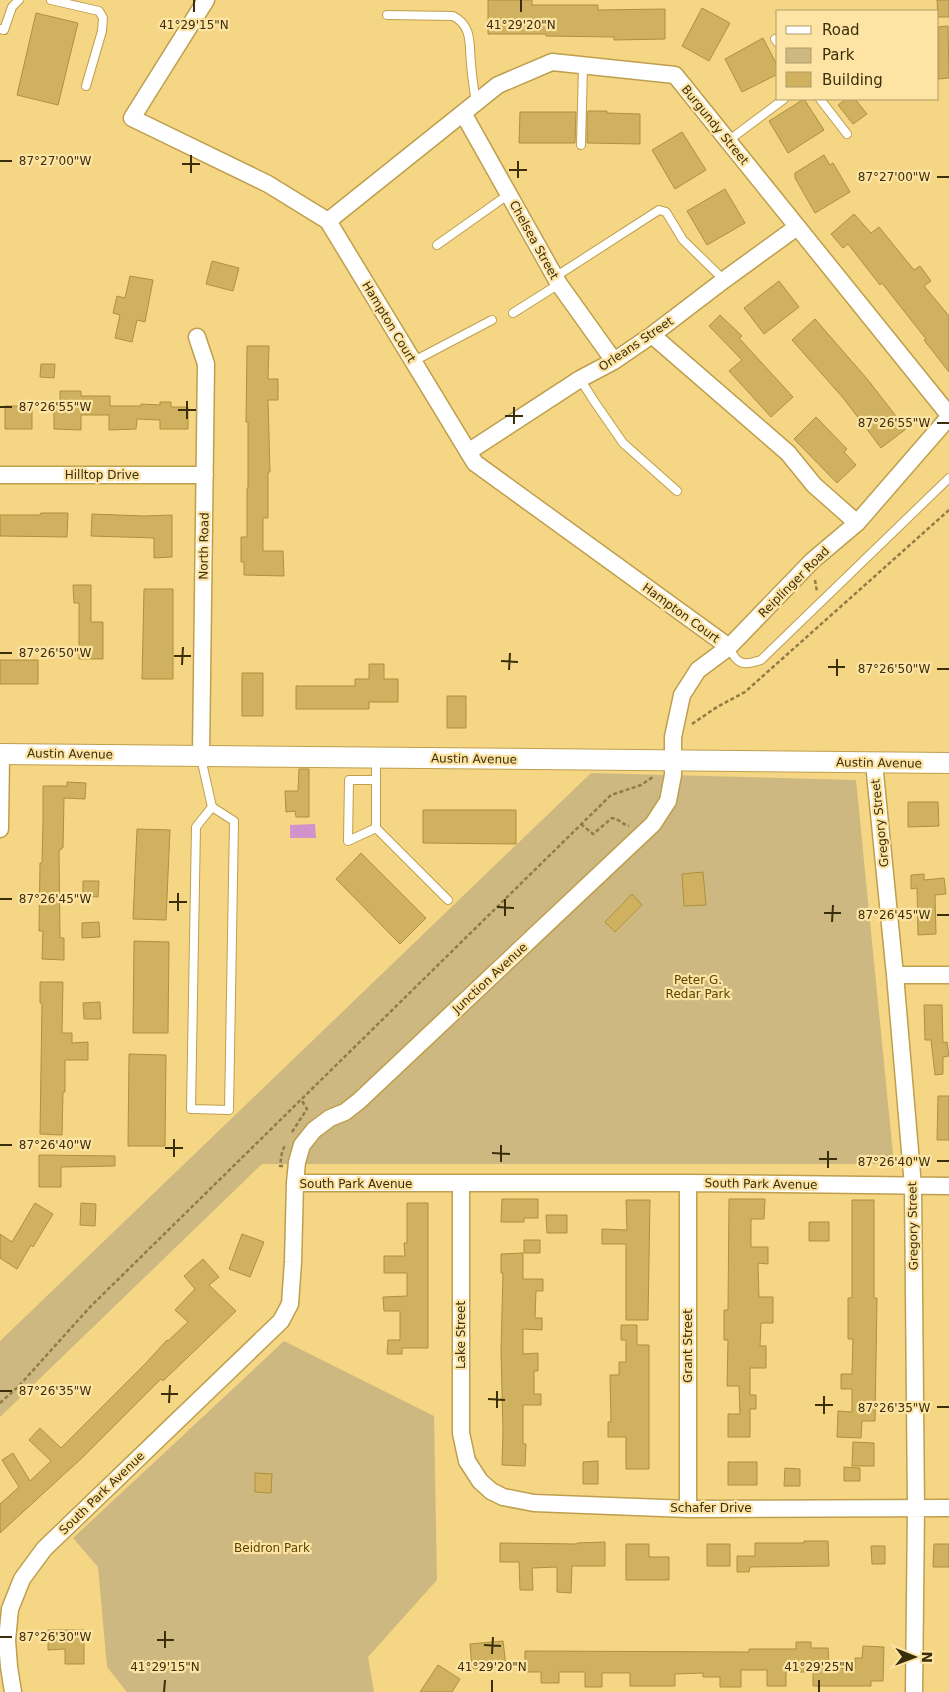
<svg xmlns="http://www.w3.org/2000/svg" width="949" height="1692" font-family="'DejaVu Sans',sans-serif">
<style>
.green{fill:#ceb881}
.water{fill:#d293cd}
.building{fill:#cfb15f;stroke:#ae903d}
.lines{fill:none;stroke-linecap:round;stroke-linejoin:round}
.service-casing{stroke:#be9f4d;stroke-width:10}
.minor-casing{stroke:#be9f4d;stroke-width:19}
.tertiary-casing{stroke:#be9f4d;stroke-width:22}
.path{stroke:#917c43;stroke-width:2.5;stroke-dasharray:4 2.5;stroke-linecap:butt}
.service{stroke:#fff;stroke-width:8}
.minor{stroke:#fff;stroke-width:16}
.tertiary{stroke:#fff;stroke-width:20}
.ticks{fill:none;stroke:#3b2e0b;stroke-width:2}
.labels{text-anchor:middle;stroke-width:4.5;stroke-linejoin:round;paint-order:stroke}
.street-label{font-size:12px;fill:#3b2e0b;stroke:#fde4a4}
.park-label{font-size:12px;fill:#594500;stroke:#fde4a4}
.ticks-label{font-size:12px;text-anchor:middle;fill:#3b2e0b;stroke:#fde4a4;stroke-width:4.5;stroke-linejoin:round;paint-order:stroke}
</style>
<rect width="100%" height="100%" fill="#f5d684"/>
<path class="green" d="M591,773L856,780L894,1164H262L0,1417V1341Z
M284,1341L434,1416L437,1580L368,1657L374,1692H127L107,1667L98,1567L73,1538Z"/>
<path class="water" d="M315,824L316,838H290V825Z"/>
<path class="building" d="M488,0H532V5H598V10L665,9V39L614,40V37L546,36V34H488Z
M937,0H949V17H938Z
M702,8L730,23L709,61L682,46Z
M36,13L78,23L58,105L17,95Z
M948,26L949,78L938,79V27Z
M763,38L778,67V74L742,92L725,59Z
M804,99L824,130L788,153L769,121Z
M846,99H855L867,114L853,124L838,105Z
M589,111H607V113L640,114V144L587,143V112Z
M520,112H576L575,143H519Z
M682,132L706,170L675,189L652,150Z
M824,155L830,165L833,163L850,192L815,213L795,178V173Z
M725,189L745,223L707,245L687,211Z
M854,214L871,233L879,227L914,270L920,266L931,281L924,286L949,316V372L924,340L926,339L882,283L880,285L848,244L843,248L831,234Z
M212,261L239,268L233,291L206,284Z
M130,276L153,280L145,322L137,320L132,342L115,338L120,315L113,313L117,296L125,298Z
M779,281L799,307L764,334L744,308Z
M720,315L742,336L739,338L793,397L771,417L729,371L742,360L709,326Z
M815,319L868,380L906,429L881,448L844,399L792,340Z
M247,346H269L268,379H278V400H268L270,472H268V518H263V551H283L284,576L244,575V562H241V537H247V488H248V422H246Z
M41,364H55L54,378L40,377Z
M60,391H81V396H110V406H141V404L160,405V402H171V407H188V429H160V420L137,419L136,429L109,430V415H81V430L54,429V406H60Z
M5,406H32V429H5Z
M816,417L847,449L844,452L856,465L837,483L794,439Z
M41,513H68L67,537L0,536V515H40Z
M92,514L144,516L172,515V557L154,558V538L91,536Z
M73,585H91V622H103V659H79V603H74Z
M144,589H173V679H142Z
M0,660H38V684H0Z
M369,664H384V679H398V702H369V709H296V686H355V679H369Z
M242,673H263V716H242Z
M447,696H466V728H447Z
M299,769H309V817H296L295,811L286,812L285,791H298Z
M67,782L86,783L85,799L64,798L63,848H61V850H59L60,938H64V960L42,959L43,931H39L40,863H42L43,822V786H67Z
M908,802H938L939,826L908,827Z
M423,810H516V844L423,843Z
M137,829L170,830L166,920L133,919Z
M361,853L426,918L400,944L336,879Z
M703,872L706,905L684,906L682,874Z
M924,874V880L944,878L946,894L935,895L936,934L918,935L917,888L911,889V875Z
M83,881H99L98,897L83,896Z
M632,894L642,905L615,932L605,922Z
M99,922L100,937L82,938V923Z
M134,941L169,942L168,1033H133Z
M40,982H63L62,1033H72V1043L88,1042V1060H65V1092H63L62,1135L40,1134L42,1003H40Z
M100,1002L101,1019H84L83,1003Z
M924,1005H942L943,1043L947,1042L949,1056L943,1057V1074L935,1075L931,1040H925Z
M129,1054L166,1055L165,1146H128Z
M938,1096H949V1140H937Z
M39,1155L115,1156V1166L61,1167V1187H39Z
M502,1199H538V1218H524V1222H501Z
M729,1199H765L764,1219H751V1247H768V1264L758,1263L759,1297H773V1323H761L760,1346H766V1368H750V1395H756V1409H750V1437H728V1414H740L739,1386H727L728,1340H724V1310H728Z
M626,1200H650L648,1320H626V1244H602V1229L627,1230Z
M852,1200H874V1298H877L875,1421H862L861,1438L837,1437L838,1411L852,1412V1389H841V1374H852L853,1339H848V1298H852Z
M35,1203L53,1214L33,1247L31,1245L17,1269L0,1258V1234L12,1242Z
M81,1203L96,1204L95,1226L80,1225Z
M407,1203H428V1348H402V1354H387L388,1340H400V1311H384L383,1297L407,1296V1273H384V1256H405L404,1243H407Z
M546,1215H567V1233H547Z
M809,1222H829V1241H809Z
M242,1234L264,1242L250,1277L229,1269Z
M524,1240H540V1253H524Z
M523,1253V1279H543V1291H536L535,1318H542V1330L523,1329V1354L538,1353V1371H534V1394H541V1405H523V1444H526L525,1466L502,1465L503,1431L501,1351L503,1273H501V1254Z
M203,1259L219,1277L209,1285L236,1311L163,1381L161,1379L83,1457L0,1533V1504L19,1487L2,1460L13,1453L30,1481L51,1461L29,1440L40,1428L61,1448L145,1364L167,1340L168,1341L188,1322L175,1310L195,1289L184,1276Z
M621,1325H637V1345H649V1469H626V1437H608V1422H611L610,1375H619V1362H626V1340H621Z
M853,1442L874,1443V1466H852Z
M598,1461V1484H583V1462Z
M728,1462H757V1485H728Z
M844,1467L860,1468V1481H844Z
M785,1468L800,1469V1486H784Z
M255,1473L272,1474L271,1493L255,1492Z
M804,1541H828L829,1566L750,1567L749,1572H737V1556H755V1543H804Z
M605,1542V1566H572L571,1593L557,1592V1567L532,1568L533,1590H520L519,1562H500V1543L577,1544V1543Z
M626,1544H649V1557H669V1580H626Z
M707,1544H730V1566H707Z
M934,1544H949V1567H933Z
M871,1546H885V1564H872Z
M48,1630H84V1664H65V1649L48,1650Z
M503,1641L506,1666L472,1669L470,1644Z
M796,1642H811V1648H828L829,1668L855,1669V1658H862L863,1646L884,1647L883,1681H871V1686H813V1672H786V1686H767V1670H741V1687H720V1677H703V1673L675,1674V1686H630V1673H602V1687H585V1672H559V1683H541V1672H525V1651L749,1652V1649H796Z
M438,1665L460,1679L452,1692H420Z"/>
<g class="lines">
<defs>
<path id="service" d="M51,0L99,11L103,18L102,31L86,86
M387,15L453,16C473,26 469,45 471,64C472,77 474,90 476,103
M0,29L4,30L12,7L19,0
M775,39L778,43
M820,99L847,134
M728,141L784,99
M581,145L583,66
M437,245L509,194
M555,277L659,210L666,212L683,240L724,280
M513,313L559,284
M412,362L492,320
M580,379L594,401L623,443L677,491
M729,647C737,665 743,666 761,660L949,478
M201,758L212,807L234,821L229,1110L191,1109L196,827L212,807
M376,758V828L448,900
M376,780H349L348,841L376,828"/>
<path id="minor" d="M206,0L132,118L268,184L328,221L475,463L729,647
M463,113L559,284L614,361
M328,221L498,85L552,62L675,75L949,415
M652,335L788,453L814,485L857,523
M197,337L206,364L201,756
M468,452L580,379L614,361L652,335L724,280L797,227
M0,475H205
M874,763L895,975L913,1186L916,1508L914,1692
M0,829L1,754
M895,975H949
M295,1183H688L949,1186
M461,1184V1433L467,1461L480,1481L491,1491L503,1497L534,1503L688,1509L949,1508
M688,1509V1183
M13,1692L9,1667L7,1640L10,1609L22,1579L44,1549L281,1321L290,1304L293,1262L295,1183L297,1162L302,1145L314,1130L330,1118L345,1112L359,1101L653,824L668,801L673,775V737L682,695L698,670L729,647L812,561L857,523L949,417"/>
<path id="tertiary" d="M0,754L949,763"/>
</defs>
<use href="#service" class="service-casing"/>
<use href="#minor" class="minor-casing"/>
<use href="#tertiary" class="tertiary-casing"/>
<path class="path" d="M815,580L817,592
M692,724L717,707L745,692L949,510
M581,824L593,834L612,818C619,819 622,824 629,826
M292,1132L307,1109L301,1099
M283,1166H280L282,1152L285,1145
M0,1403L18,1387L90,1307L611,795L641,785L653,777"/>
<use href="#service" class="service"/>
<use href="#minor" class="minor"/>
<use href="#tertiary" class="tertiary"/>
</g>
<path class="ticks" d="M194,12V0M521,12V0M0,161H12M182,164H200M509,170H527M191,173V155M937,177H949M518,178V161M0,407H12M178,410H196M505,416H523M187,419V401M937,423H949M514,424V407M0,653H12M174,656H191M501,661L518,662M182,665L183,647M828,667H845M937,669H949M509,670L510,653M837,676V659M0,899H12M169,902H187M497,907L514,908M178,911V893M824,913H841M937,915H949M505,916V899M832,922L833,905M0,1145H12M165,1148H183M492,1153L510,1154M174,1157V1139M819,1159H837M937,1161H949M501,1162V1145M828,1168V1151M0,1391H12M161,1394H178M488,1399L505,1400M169,1403L170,1385M815,1405H833M937,1407H949M497,1408V1391M824,1414V1396M0,1637H12M157,1640H174M484,1645L501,1646M165,1648V1631M492,1654L493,1637M164,1692L165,1680M492,1692V1680M819,1692V1680"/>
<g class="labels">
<g class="street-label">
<text transform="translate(715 125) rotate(51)" y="4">Burgundy Street</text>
<text transform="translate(534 240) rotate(61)" y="4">Chelsea Street</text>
<text transform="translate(389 322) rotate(59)" y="4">Hampton Court</text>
<text transform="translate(636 344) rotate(-34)" y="4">Orleans Street</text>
<text x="102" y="479">Hilltop Drive</text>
<text transform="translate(204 546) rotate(-89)" y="4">North Road</text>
<text transform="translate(794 582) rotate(-45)" y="4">Reiplinger Road</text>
<text transform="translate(681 613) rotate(36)" y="4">Hampton Court</text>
<text transform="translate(70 754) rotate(1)" y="4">Austin Avenue</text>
<text transform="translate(474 759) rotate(1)" y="4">Austin Avenue</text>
<text transform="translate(879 763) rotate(1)" y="4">Austin Avenue</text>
<text transform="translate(880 823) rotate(-96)" y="4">Gregory Street</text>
<text transform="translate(490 978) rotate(-43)" y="4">Junction Avenue</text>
<text x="356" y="1188">South Park Avenue</text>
<text transform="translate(761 1184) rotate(1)" y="4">South Park Avenue</text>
<text transform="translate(913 1226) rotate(-91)" y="4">Gregory Street</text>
<text transform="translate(461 1335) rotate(-90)" y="4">Lake Street</text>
<text transform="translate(688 1346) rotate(-90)" y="4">Grant Street</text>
<text transform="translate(102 1493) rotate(-44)" y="4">South Park Avenue</text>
<text x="711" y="1512">Schafer Drive</text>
</g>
<g class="park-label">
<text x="698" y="984">Peter G.<tspan x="698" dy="14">Redar Park</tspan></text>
<text x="272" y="1552">Beidron Park</text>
</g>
</g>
<g class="ticks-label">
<text x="194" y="29">41°29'15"N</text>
<text x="521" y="29">41°29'20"N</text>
<text x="55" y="165">87°27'00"W</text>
<text x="894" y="181">87°27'00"W</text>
<text x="55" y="411">87°26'55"W</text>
<text x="894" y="427">87°26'55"W</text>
<text x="55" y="657">87°26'50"W</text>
<text x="894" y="673">87°26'50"W</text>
<text x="55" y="903">87°26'45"W</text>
<text x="894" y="919">87°26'45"W</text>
<text x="55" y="1149">87°26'40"W</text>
<text x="894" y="1166">87°26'40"W</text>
<text x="55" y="1395">87°26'35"W</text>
<text x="894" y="1412">87°26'35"W</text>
<text x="55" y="1641">87°26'30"W</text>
<text x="165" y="1671">41°29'15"N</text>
<text x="492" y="1671">41°29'20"N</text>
<text x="819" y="1671">41°29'25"N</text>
</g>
<rect x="776" y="10" width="162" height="90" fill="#fde4a4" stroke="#af9b67"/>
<rect x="786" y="26" width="25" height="8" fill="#ffffff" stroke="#af9b67"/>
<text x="822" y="35" font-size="15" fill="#3b2e0b">Road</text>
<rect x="786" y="48" width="25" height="15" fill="#ceb881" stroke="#af9b67"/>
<text x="822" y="60" font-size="15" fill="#3b2e0b">Park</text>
<rect x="786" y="72" width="25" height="15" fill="#cfb15f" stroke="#af9b67"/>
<text x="822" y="85" font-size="15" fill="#3b2e0b">Building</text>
<g transform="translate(914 1657) rotate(91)" stroke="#fde4a4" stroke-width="4" paint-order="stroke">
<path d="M0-4L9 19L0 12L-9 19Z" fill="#3b2e0b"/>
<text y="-8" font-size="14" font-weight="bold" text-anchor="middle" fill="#3b2e0b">N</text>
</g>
</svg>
